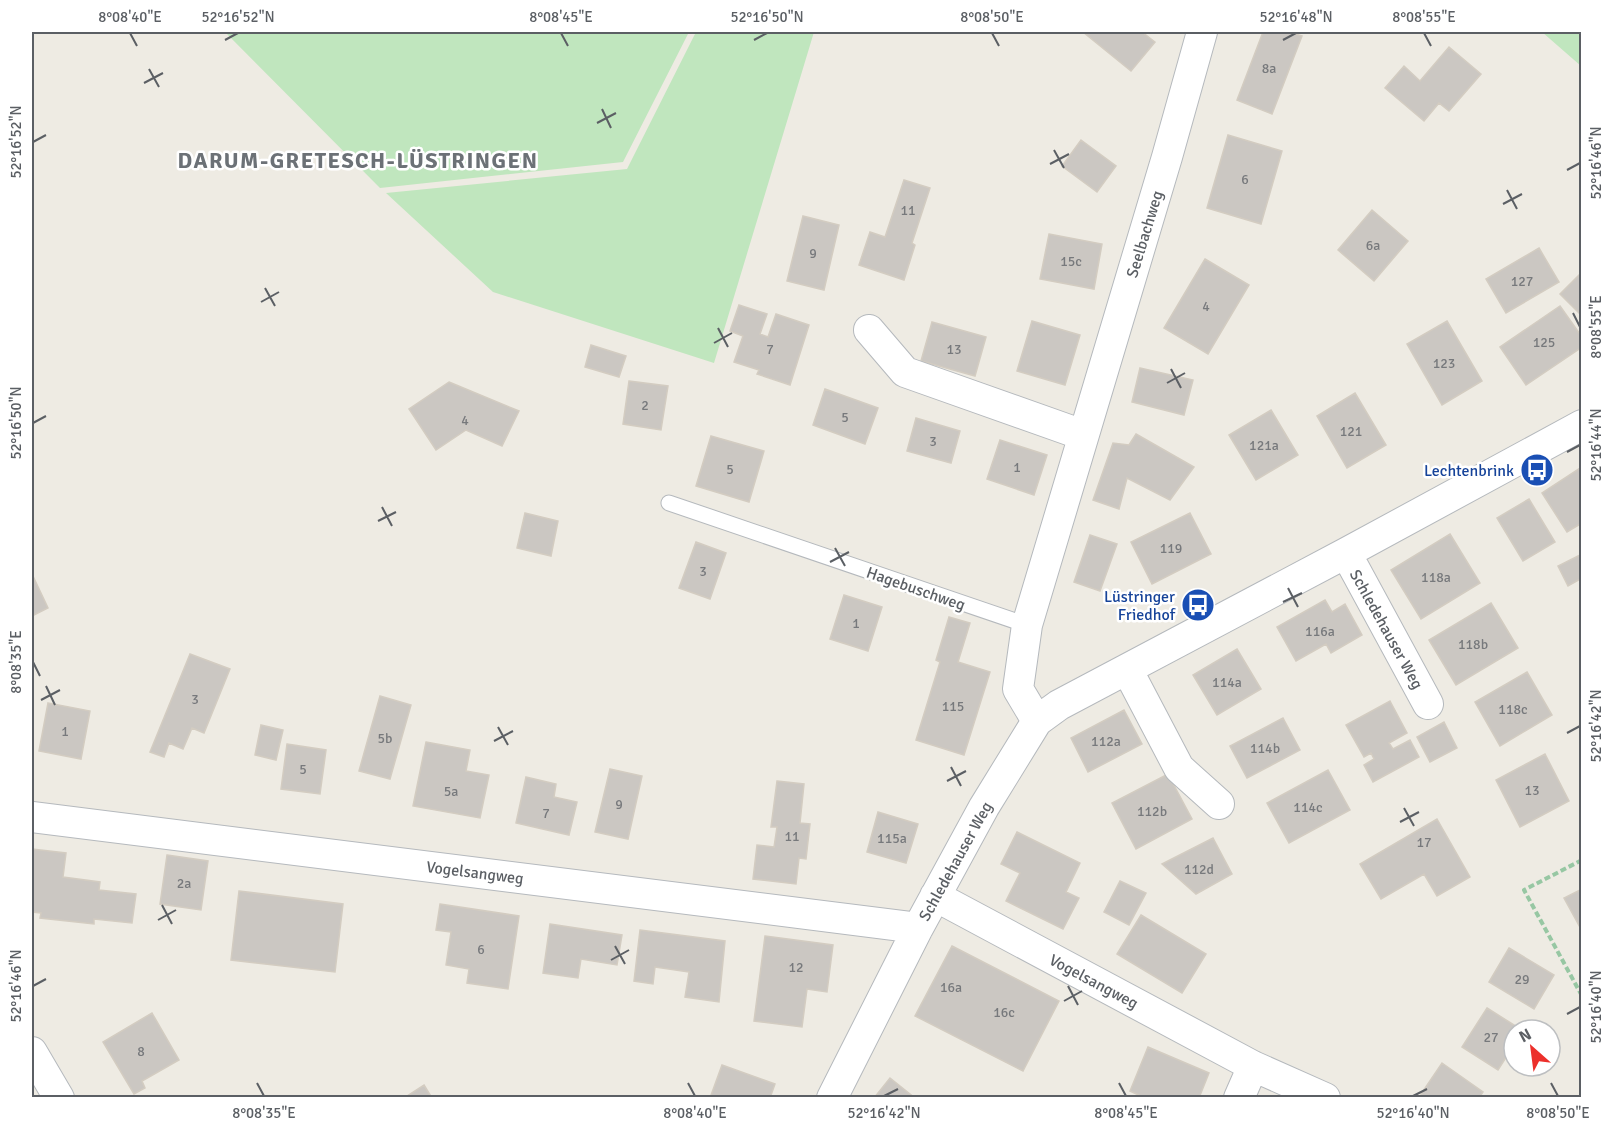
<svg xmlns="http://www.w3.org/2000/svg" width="1613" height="1129" font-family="Signika,sans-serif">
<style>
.green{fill:#c0e6be}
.building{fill:#cbc7c2;stroke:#d3ccc1;stroke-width:1.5}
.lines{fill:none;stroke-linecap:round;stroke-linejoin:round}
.service-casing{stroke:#b5b9bd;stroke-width:17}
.minor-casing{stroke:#b5b9bd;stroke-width:32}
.path{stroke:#97c7a3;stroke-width:4;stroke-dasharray:6 3;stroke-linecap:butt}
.service{stroke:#fff;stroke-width:15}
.minor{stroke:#fff;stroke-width:30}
.ticks{fill:none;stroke:#5b5f64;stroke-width:2}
.labels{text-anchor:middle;stroke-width:5;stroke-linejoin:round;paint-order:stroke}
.number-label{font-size:14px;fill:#77797c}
.street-label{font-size:16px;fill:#5b5f64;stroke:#fff}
.transit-label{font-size:16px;fill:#164399;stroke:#fff;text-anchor:end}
.district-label{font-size:22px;font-weight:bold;letter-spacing:1.5px;fill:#6c7176;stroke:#fff}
.neatline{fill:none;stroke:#5b5f64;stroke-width:2}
.ticks-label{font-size:15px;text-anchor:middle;fill:#5b5f64}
</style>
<rect width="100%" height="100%" fill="#eeebe3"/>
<path class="green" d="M225,32H689L623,162L380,188Z
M696,32H814L714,363L493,292L386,193L627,169Z
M1542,32H1581V66Z"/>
<path class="building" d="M1083,32H1142L1155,42L1131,71Z
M1263,32H1289L1302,36L1272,114L1237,100Z
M1449,47L1481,74L1449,111L1439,103L1424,121L1385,88L1404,66L1420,81Z
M1228,135L1282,151L1261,224L1207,208Z
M1081,140L1116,166L1097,192L1062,166Z
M904,180L930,188L912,243L915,245L904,280L859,265L870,232L885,237Z
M1372,210L1408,241L1374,281L1338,250Z
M803,216L839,225L824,290L787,281Z
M1049,234L1102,244L1094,289L1040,279Z
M1539,248L1559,282L1506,313L1486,279Z
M1205,259L1249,285L1208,354L1164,328Z
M1580,274L1582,276V316L1560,294Z
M739,305L767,314L760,334L768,337L776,314L809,325L790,385L757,374L759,370L734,362L743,336L730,331Z
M1560,306L1582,337V347L1526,385L1500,347Z
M1032,321L1080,335L1065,385L1017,371Z
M1447,321L1482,381L1442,405L1407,344Z
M932,322L986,337L975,376L921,361Z
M591,345L626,356L619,377L585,367Z
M1140,368L1193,380L1184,415L1132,402Z
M629,381L668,386L661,430L623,424Z
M449,382L519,411L502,446L466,430L436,450L409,409Z
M825,389L878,408L865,444L813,425Z
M1355,393L1386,445L1347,468L1317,416Z
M1271,410L1298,455L1256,480L1229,435Z
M916,418L960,431L951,463L907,451Z
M1136,434L1194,467L1170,500L1127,478L1119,509L1093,500L1113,443L1129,445Z
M711,436L764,451L749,502L696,486Z
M1000,440L1047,455L1034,495L987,479Z
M1580,468L1582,523L1567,532L1542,493Z
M1529,499L1555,542L1523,561L1497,518Z
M525,513L558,521L551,556L517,548Z
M1190,513L1211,554L1152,584L1131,542Z
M1450,534L1480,583L1421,619L1391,570Z
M1090,535L1117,544L1100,591L1074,582Z
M696,542L726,553L710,599L679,588Z
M1582,554V578L1568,586L1558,566Z
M32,574L48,608L32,616Z
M844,595L882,607L868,651L830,639Z
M1325,600L1332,612L1345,604L1362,635L1331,653L1326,644L1296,661L1277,627Z
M1491,603L1518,648L1456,685L1429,640Z
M949,617L970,623L958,662L990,672L964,755L916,740L940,662L936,660Z
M1237,649L1261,689L1217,715L1193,675Z
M190,654L230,669L204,733L192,728L183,749L169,743L164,757L150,752Z
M1527,672L1552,715L1500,746L1475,702Z
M380,696L411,705L390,779L359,771Z
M1390,701L1407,733L1389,743L1393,749L1410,740L1419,757L1373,782L1364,765L1374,759L1371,753L1364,757L1346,725Z
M48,703L90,711L81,759L39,751Z
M1124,710L1142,744L1088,772L1071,738Z
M1283,718L1300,750L1247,778L1230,746Z
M1444,722L1457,748L1430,762L1417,737Z
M261,725L283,730L276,760L255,755Z
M426,742L470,750L466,771L489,775L480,818L413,806Z
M287,744L326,750L320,794L281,789Z
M1545,754L1569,801L1520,827L1496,780Z
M610,769L642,776L628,839L595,832Z
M1328,770L1350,810L1289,843L1267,803Z
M1168,774L1192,819L1136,849L1112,803Z
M526,777L556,784L554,797L577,802L569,835L516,823Z
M777,781L804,784L800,823L810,824L806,859L799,858L796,884L753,879L757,845L774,847L777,827H771Z
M878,812L918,824L906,863L867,852Z
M1437,819L1470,877L1437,896L1424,874L1381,899L1360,864Z
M1017,832L1080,863L1066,892L1079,898L1063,929L1006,901L1020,873L1001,864Z
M1213,838L1232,874L1196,894L1162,864Z
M32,849L66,853L63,877L100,882L99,890L136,894L132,923L94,919V924L40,918L41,913L32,912Z
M167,855L208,861L201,910L160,904Z
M1120,881L1146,893L1129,925L1104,912Z
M1582,889V931L1564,898Z
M239,891L343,904L335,972L231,960Z
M440,904L519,916L508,989L467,983L469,969L446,965L451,932L436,930Z
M1141,915L1206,954L1182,993L1117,954Z
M550,924L622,935L617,965L581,959L578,978L543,973Z
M640,930L725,941L719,1002L685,997L689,972L655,967L653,984L634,981Z
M765,936L833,945L827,992L807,989L802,1027L754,1021Z
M952,946L1059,1001L1023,1071L915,1016Z
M1509,948L1554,975L1534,1009L1489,982Z
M1487,1008L1522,1030H1514V1045L1498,1070L1462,1047Z
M152,1013L179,1060L142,1081L145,1088L134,1094L103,1042Z
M1148,1047L1209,1073L1199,1098H1145L1130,1091Z
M1442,1063L1483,1092L1479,1098H1426L1421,1094Z
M722,1065L775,1084L770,1098H710Z
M890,1078L915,1098H874Z
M424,1085L432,1098H404Z"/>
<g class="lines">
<defs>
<path id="service" d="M669,503L1027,625"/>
<path id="minor" d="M869,330L905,372L1083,435
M1346,553L1428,704
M1127,669L1179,768L1219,804
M1037,721L1018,689L1027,625L1167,157L1202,32
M32,817L918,928
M935,896L1253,1066L1325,1098
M32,1052L59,1098
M832,1098L918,928L984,807L1037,721L1059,705L1346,553L1582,425
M1239,1098L1253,1066"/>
</defs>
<use href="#service" class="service-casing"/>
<use href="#minor" class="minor-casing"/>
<path class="path" d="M1582,860L1524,890L1582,996"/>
<use href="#service" class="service"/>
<use href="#minor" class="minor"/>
</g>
<path class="ticks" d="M130,33L137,46M561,33L568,46M992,33L999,46M1424,33L1431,46M225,40L238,33M754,40L767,33M1283,40L1296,33M149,69L159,87M144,83L163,73M602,109L611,128M597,123L616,113M33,142L46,135M1054,150L1064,168M1050,164L1069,154M1567,170L1580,163M1507,190L1517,209M1503,204L1522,194M265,288L275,306M261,302L279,292M1573,313L1580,327M718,328L728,347M714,343L732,333M1171,369L1181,388M1167,383L1185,373M33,423L46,416M1567,452L1580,445M382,507L392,526M378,521L396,512M835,548L845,566M830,562L849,552M1288,588L1298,607M1283,602L1302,593M33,662L40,676M46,686L55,705M41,700L60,690M498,727L508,745M1567,733L1580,726M494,741L513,731M951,767L961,786M947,781L966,771M1404,808L1414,826M1400,822L1419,812M162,905L172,924M158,920L176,910M615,946L625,964M611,960L629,950M33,986L46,979M1068,986L1078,1005M1064,1001L1082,991M1567,1014L1580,1007M257,1083L264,1096M688,1083L695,1096M1119,1083L1126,1096M1551,1083L1558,1096M884,1096L898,1089M1413,1096L1427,1089"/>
<defs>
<symbol id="bus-disc" viewBox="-11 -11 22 22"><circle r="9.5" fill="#1a4fb4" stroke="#fff"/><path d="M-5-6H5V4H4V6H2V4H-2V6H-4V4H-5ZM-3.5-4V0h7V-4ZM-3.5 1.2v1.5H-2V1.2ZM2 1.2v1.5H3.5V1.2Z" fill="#fff"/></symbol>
</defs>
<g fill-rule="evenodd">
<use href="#bus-disc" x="1518" y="451" width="38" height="38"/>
<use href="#bus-disc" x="1179" y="586" width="38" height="38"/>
</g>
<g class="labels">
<g class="number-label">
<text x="1269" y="73">8a</text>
<text x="1245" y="184">6</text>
<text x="908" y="215">11</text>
<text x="1373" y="250">6a</text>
<text x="813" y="258">9</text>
<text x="1071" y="266">15c</text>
<text x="1522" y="286">127</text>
<text x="1206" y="311">4</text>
<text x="1544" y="347">125</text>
<text x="770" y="354">7</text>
<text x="954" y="354">13</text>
<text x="1444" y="368">123</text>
<text x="645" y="410">2</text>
<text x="845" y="422">5</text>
<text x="465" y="425">4</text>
<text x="1351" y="436">121</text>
<text x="933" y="446">3</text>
<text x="1264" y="450">121a</text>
<text x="1017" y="472">1</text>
<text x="730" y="474">5</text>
<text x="1171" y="553">119</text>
<text x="703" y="576">3</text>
<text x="1436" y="582">118a</text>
<text x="856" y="628">1</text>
<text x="1320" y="636">116a</text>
<text x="1473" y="649">118b</text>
<text x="1227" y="687">114a</text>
<text x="195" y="704">3</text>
<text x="953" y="711">115</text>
<text x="1513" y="714">118c</text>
<text x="65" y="736">1</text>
<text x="385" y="743">5b</text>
<text x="1106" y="746">112a</text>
<text x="1265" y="753">114b</text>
<text x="303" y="774">5</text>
<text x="1532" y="795">13</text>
<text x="451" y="796">5a</text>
<text x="619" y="809">9</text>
<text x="1308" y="812">114c</text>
<text x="1152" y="816">112b</text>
<text x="546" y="818">7</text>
<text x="792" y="841">11</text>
<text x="892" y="843">115a</text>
<text x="1424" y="847">17</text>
<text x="1199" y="874">112d</text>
<text x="184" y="888">2a</text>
<text x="481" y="954">6</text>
<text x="796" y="972">12</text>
<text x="1522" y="984">29</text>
<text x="951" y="992">16a</text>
<text x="1004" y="1017">16c</text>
<text x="1491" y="1042">27</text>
<text x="141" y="1056">8</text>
</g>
<g class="street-label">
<text transform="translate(1144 234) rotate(-73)" y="6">Seelbachweg</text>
<text transform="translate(916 588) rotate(19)" y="6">Hagebuschweg</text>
<text transform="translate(1387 629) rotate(61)" y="6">Schledehauser Weg</text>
<text transform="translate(955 861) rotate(-61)" y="6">Schledehauser Weg</text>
<text transform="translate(475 872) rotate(7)" y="6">Vogelsangweg</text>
<text transform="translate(1094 981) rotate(28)" y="6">Vogelsangweg</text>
</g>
<g class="transit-label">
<text x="1514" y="476">Lechtenbrink</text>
<text x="1175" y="602">Lüstringer<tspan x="1175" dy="18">Friedhof</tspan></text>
</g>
<g class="district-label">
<text x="358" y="168">DARUM-GRETESCH-LÜSTRINGEN</text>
</g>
</g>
<rect width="1613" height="1129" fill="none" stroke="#ffffff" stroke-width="66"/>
<g transform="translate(1532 1048) rotate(332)"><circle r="28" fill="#ffffff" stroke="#bdbfc1" stroke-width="1.5"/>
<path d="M0-4.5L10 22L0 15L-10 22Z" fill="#ec302b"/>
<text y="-9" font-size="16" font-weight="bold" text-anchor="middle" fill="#5b5f64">N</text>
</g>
<rect x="33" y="33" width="1547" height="1063" class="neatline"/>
<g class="ticks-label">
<text x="130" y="22">8°08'40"E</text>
<text x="238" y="22">52°16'52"N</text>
<text x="561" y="22">8°08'45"E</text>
<text x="767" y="22">52°16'50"N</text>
<text x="992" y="22">8°08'50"E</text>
<text x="1296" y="22">52°16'48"N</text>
<text x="1424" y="22">8°08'55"E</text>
<text transform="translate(16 142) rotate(-90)" y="5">52°16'52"N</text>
<text transform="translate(1596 163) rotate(-90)" y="5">52°16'46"N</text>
<text transform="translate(1596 327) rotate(-90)" y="5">8°08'55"E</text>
<text transform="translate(16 423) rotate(-90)" y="5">52°16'50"N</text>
<text transform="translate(1596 445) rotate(-90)" y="5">52°16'44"N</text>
<text transform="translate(16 662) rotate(-90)" y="5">8°08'35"E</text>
<text transform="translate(1596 726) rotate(-90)" y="5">52°16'42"N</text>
<text transform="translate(16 986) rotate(-90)" y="5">52°16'46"N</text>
<text transform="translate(1596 1007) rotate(-90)" y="5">52°16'40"N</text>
<text x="264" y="1118">8°08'35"E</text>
<text x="695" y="1118">8°08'40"E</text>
<text x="884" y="1118">52°16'42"N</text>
<text x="1126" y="1118">8°08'45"E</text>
<text x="1413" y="1118">52°16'40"N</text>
<text x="1558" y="1118">8°08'50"E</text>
</g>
</svg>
